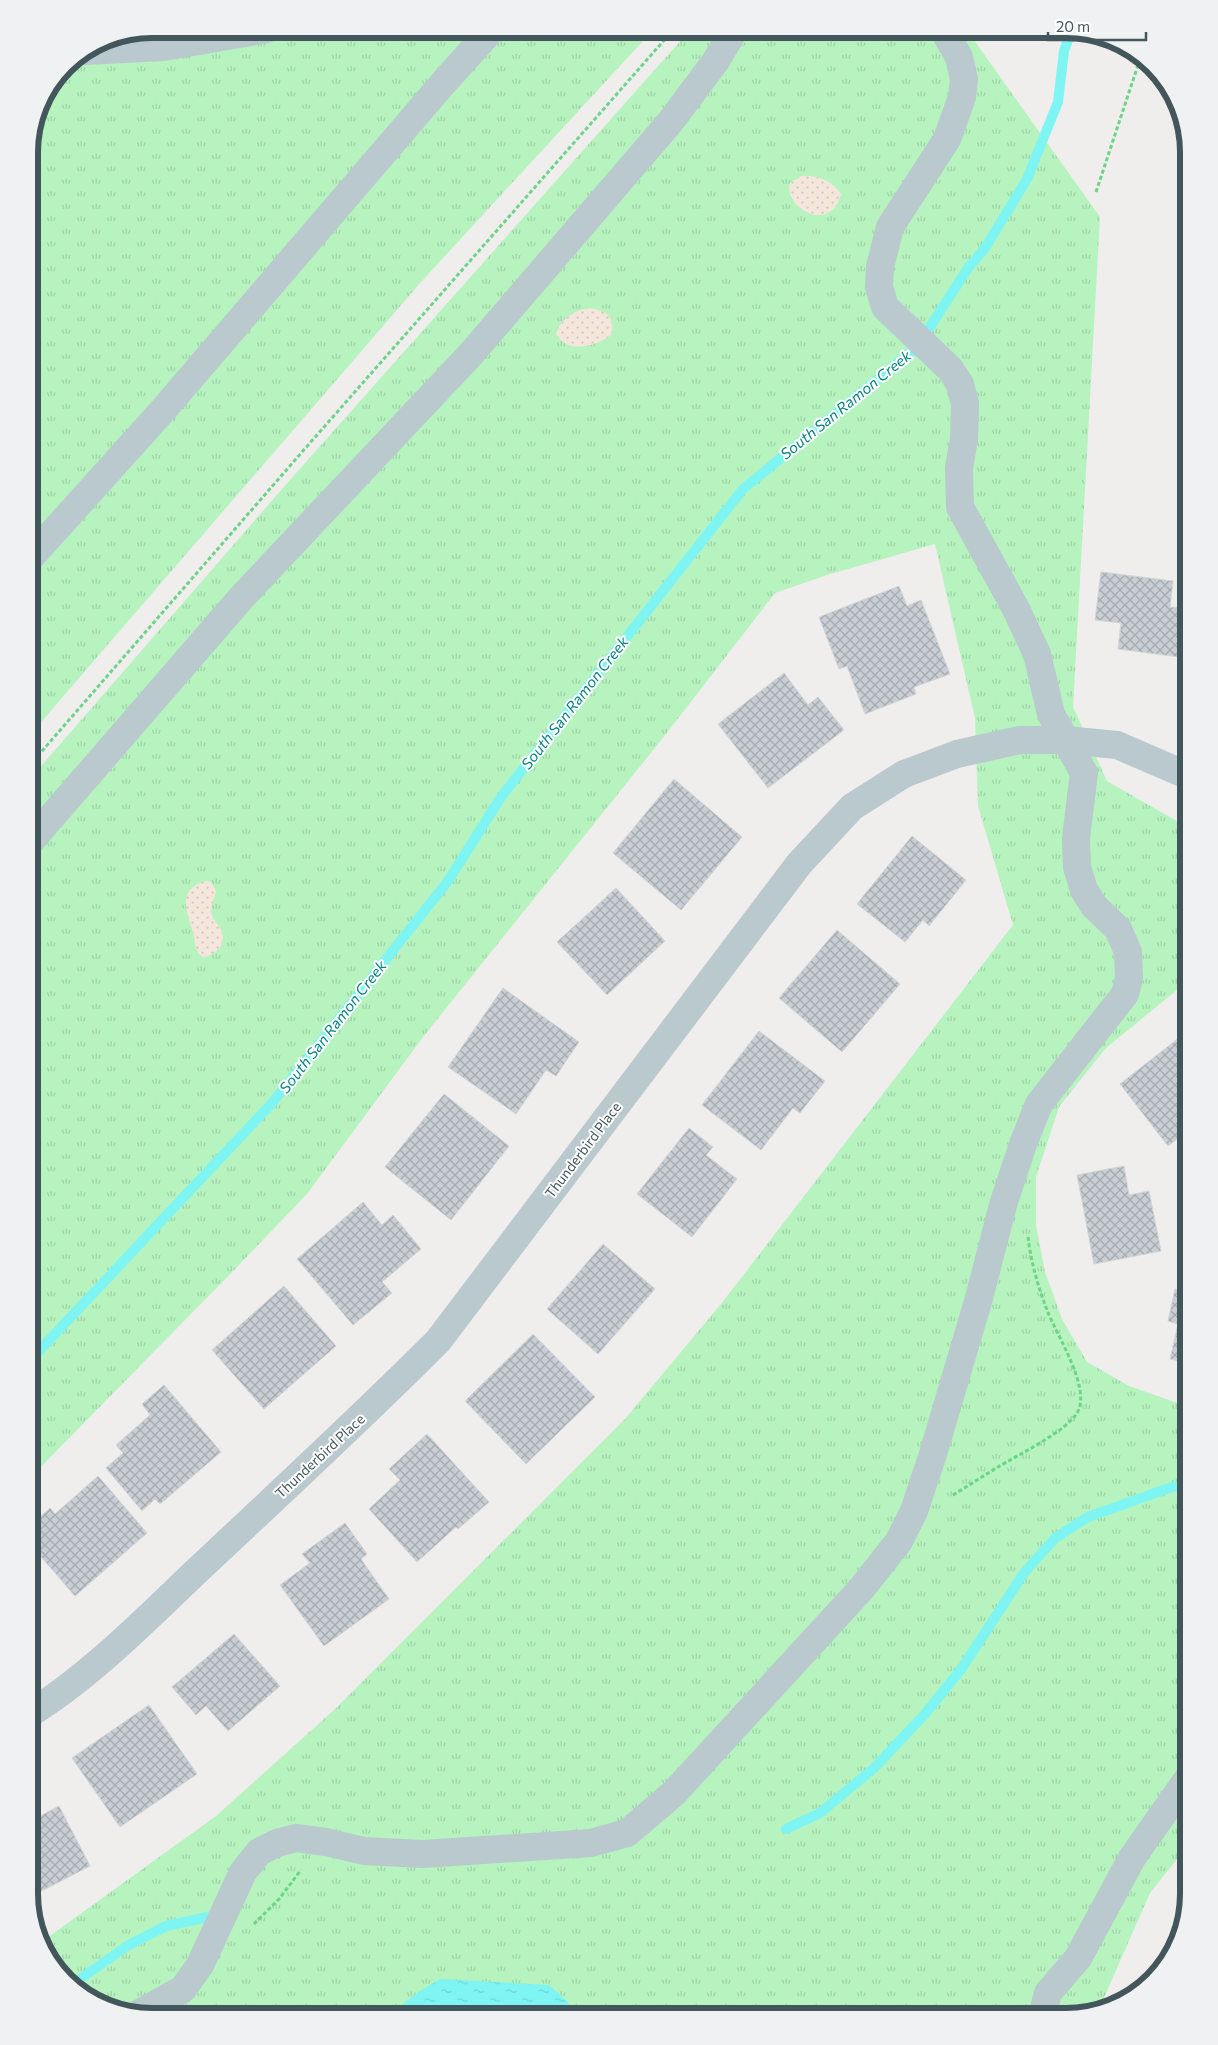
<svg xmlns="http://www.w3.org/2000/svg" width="1218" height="2045" font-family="Commissioner,sans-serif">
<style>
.grass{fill:url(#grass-tufts)}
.sand{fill:url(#sand-dots)}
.water{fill:url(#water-ripples)}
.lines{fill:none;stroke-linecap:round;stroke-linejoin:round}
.stream{stroke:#7ef5f3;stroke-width:10}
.building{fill:url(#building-cross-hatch);stroke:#d0d5da}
.path{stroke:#6ad488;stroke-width:3;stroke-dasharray:4 2.5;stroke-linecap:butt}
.minor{stroke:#b9c9ce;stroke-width:28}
.labels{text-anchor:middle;stroke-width:4;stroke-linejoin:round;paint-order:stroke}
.street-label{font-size:14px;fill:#43565c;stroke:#fff}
.water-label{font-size:15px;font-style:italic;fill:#058280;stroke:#fff}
.rim{fill:none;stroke:#43565c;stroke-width:6}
</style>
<defs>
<pattern id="grass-tufts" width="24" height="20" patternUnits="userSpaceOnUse" patternTransform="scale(1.25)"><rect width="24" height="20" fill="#b6f3bf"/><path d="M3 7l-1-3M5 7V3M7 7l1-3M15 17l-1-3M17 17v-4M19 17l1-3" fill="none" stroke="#9ed2a7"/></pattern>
<pattern id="sand-dots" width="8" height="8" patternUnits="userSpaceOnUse" patternTransform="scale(1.25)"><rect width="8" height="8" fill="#f4e6db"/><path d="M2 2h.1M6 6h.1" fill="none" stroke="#d2c7be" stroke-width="1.8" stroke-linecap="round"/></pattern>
<pattern id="water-ripples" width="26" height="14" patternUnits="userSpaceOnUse" patternTransform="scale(1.25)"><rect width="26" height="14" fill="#7ef5f3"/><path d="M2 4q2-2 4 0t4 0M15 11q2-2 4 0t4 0" fill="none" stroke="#6ed4d3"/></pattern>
<pattern id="building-cross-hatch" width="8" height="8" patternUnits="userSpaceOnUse" patternTransform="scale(1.25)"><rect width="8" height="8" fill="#c8ced3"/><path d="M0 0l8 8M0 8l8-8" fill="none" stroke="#a4aaae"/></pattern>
</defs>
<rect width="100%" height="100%" fill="#f0eded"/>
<path class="grass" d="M152,29H654L421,282L29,736V144L38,104L65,65L105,38Z
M691,29H966L1100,217L1073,707L1107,781L1189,828V980L1105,1049L1059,1107L1036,1177V1225L1045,1272L1062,1319L1087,1362L1129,1386L1189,1407V1844L1150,1893L1099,2009L1066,2016H144L84,1996L41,1947L40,1943L216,1816L334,1710L625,1419L721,1304L1013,925L978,806L975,718L935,544L827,575L775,593L666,734L423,1037L307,1194L236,1268L29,1479V780L289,481Z"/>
<path class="sand" d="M801,176C817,175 832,180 841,194C831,235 783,208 790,183Z
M589,308C606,311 616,316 611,335C596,347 566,354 556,334C561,318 573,311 589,308Z
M207,881L211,882L216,891C214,899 210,908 212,915C213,921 218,923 220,928C228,942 218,955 203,957C193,950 196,940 192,929C186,909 177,888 207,881Z"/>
<path class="water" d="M440,1979L549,1985L568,2002L571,2016H387L420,1991Z"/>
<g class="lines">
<path class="stream" d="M29,1359L38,1352L273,1102L448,881L501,797L743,489L917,347L968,268L985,248L1027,179L1058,102L1064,51L1072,29
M786,1829L820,1813L874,1768L925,1714L962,1668L1024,1573L1055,1538L1088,1517L1172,1487L1189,1485
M73,1984L127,1946L166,1926L212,1916"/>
</g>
<path class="building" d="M1101,572L1173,581L1170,607L1185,608L1179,657L1118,649L1121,623L1095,620Z
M899,586L907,606L921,600L950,674L914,687L916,694L865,714L847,666L839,669L819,617Z
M784,673L808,705L818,697L844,730L768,788L718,724Z
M674,779L742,837L681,910L613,853Z
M912,836L966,880L929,926L923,920L905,942L857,904Z
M616,888L665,941L607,995L557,942Z
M837,930L900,984L842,1052L779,998Z
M503,988L579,1042L556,1076L546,1070L516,1114L448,1067Z
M1189,1030V1130L1168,1146L1120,1084Z
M759,1031L825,1081L800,1113L793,1108L761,1150L702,1105Z
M444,1094L509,1146L451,1220L385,1167Z
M689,1128L713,1147L706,1155L737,1179L692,1237L637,1194Z
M1124,1166L1129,1195L1149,1191L1161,1251L1094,1264L1077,1175Z
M363,1202L382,1225L393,1215L421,1249L382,1282L392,1293L353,1325L297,1259Z
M603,1244L655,1289L598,1354L547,1309Z
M284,1286L336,1346L264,1409L212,1350Z
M1175,1289L1189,1292V1363L1170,1359L1178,1324L1168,1321Z
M533,1334L595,1397L526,1464L465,1401Z
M164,1385L221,1452L160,1504L155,1499L142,1511L106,1468L123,1453L116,1445L150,1415L142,1404Z
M427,1434L489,1502L458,1529L456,1527L417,1562L369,1509L400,1480L389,1469Z
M98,1476L147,1533L75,1596L29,1543V1527L50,1508L55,1514Z
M345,1523L367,1554L361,1559L389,1599L324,1646L280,1585L310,1563L302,1554Z
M234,1634L280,1686L228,1731L206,1706L196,1715L172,1687Z
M149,1705L197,1774L120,1827L72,1758Z
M59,1806L90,1866L30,1897L29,1822Z"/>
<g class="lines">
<path class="path" d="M1096,192L1141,56
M29,766L302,452L674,29
M953,1495C968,1486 983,1476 998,1467C1018,1455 1065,1432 1077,1413C1092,1389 1057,1336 1047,1310C1038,1287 1031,1262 1028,1237
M254,1924L279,1899L301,1870"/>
<path class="minor" d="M85,51L164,47L267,29
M29,559L164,409L445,81L492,29
M29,843L242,597L471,354L671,121L715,62L735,29
M29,1714C91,1676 149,1616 202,1566C281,1492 361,1418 438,1341L799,864L852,807L904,774L957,754L1020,740H1066L1117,745L1189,776
M138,2014L183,1989L200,1965L243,1872L259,1852L277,1843L296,1838L326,1842L364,1851L423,1854L591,1843L627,1833L674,1793L862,1588L899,1541L914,1511L933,1454L979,1298L1003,1205L1023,1144L1039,1104L1125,994L1129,978L1128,952L1118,929L1094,906L1084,890L1077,867L1076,838L1084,773L1051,714L1037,654L1016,609L960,507L959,468L964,439L965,404L960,384L950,369L885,307L879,287L880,267L890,227L947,139L962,97L964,79L959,57L943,29
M1042,2016L1048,1993L1078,1958L1132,1858L1189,1777"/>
</g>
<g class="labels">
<g class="street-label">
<text transform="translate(583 1150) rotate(-53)" y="5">Thunderbird Place</text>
<text transform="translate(320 1456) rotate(-43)" y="5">Thunderbird Place</text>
</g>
<g class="water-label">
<text transform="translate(846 405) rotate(-39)" y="5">South San Ramon Creek</text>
<text transform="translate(575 703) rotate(-52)" y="5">South San Ramon Creek</text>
<text transform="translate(333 1027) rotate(-52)" y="5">South San Ramon Creek</text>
</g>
</g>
<path d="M0 0H1218V2045H0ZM152 38H1066A114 114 0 0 1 1180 152V1894A114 114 0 0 1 1066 2008H152A114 114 0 0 1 38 1894V152A114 114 0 0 1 152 38Z" fill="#f0f1f2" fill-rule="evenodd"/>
<path class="rim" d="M152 38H1066A114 114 0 0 1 1180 152V1894A114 114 0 0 1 1066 2008H152A114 114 0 0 1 38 1894V152A114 114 0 0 1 152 38Z"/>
<path d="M1048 32v8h98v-8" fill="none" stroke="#43565c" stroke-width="2.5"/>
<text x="1056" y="32" font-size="15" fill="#43565c" stroke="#ffffff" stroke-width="4" paint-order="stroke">20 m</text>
</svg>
